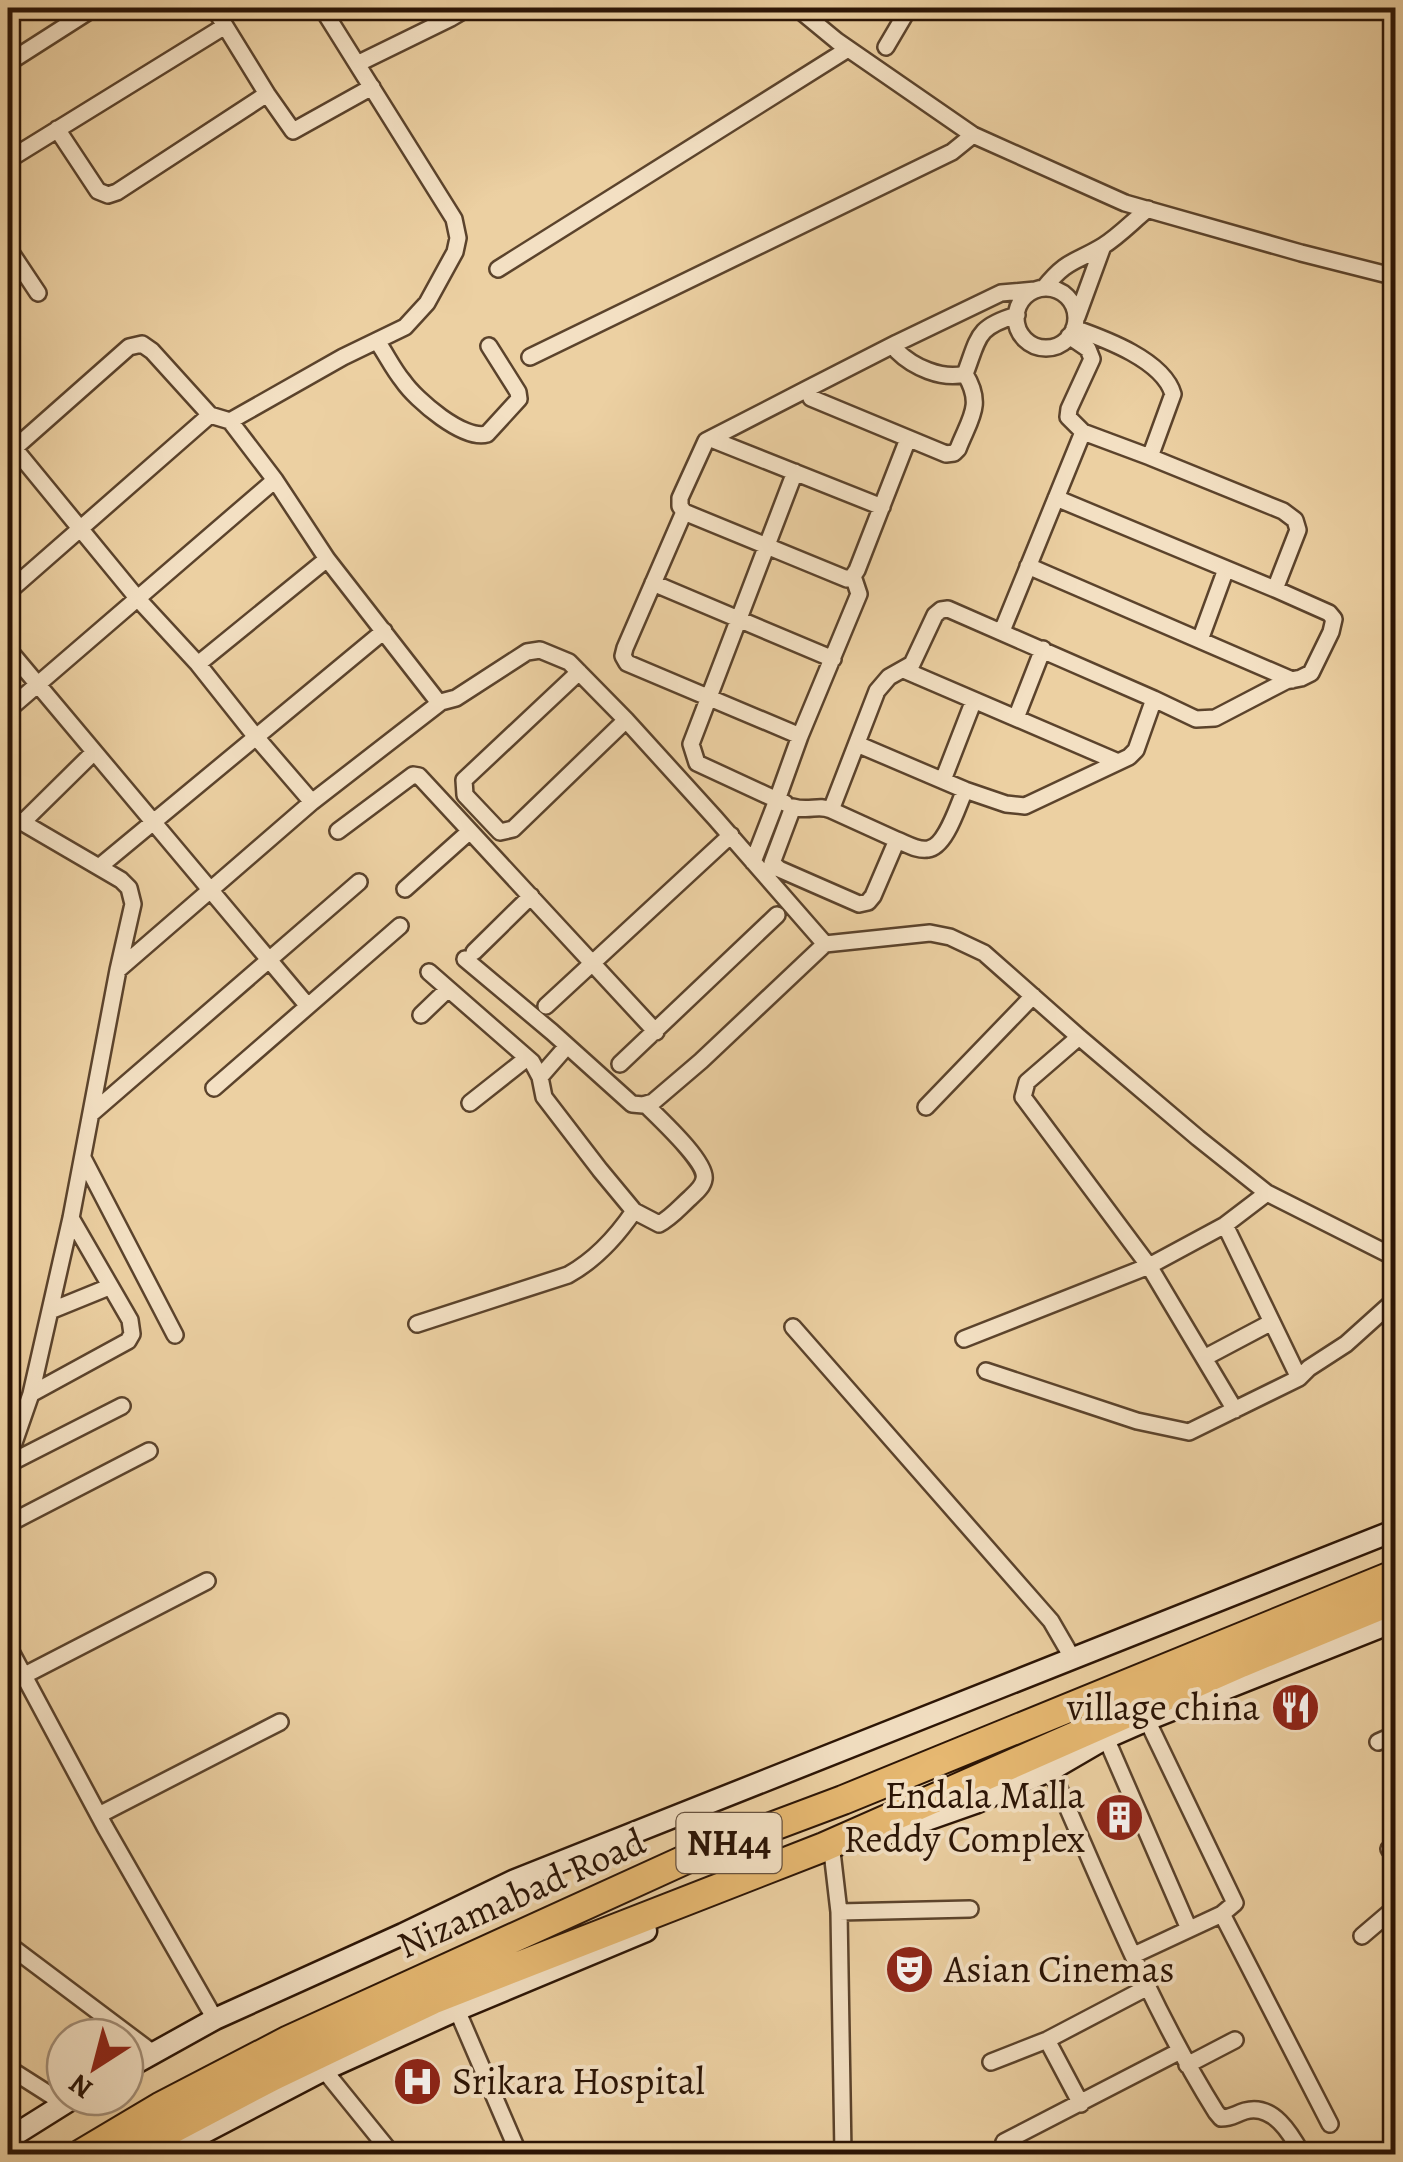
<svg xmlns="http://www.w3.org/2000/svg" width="1403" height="2162" font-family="Alegreya,serif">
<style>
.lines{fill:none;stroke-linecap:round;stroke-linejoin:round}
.street-casing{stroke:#5b432c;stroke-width:20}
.secondary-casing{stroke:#2b1405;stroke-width:25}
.highway-casing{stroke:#2b1405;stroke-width:32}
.street{stroke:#f3e0c3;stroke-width:15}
.secondary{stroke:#f3e0c3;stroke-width:20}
.highway{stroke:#e6b871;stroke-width:28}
.labels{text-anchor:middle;stroke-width:8;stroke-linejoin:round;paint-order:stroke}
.shield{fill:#f3e0c3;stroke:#67513e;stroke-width:2.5}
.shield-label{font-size:35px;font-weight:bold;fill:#2b1405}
.poi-label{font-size:38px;fill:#2b1405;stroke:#f3e0c3;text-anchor:end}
.street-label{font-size:38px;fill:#2b1405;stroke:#f3e0c3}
</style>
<rect width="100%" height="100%" fill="#ecd0a2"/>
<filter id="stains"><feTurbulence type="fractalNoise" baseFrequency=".002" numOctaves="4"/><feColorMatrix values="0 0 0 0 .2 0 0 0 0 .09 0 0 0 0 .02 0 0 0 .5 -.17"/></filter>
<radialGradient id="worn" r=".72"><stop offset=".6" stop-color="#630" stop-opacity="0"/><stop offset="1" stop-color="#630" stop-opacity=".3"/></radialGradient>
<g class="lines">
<defs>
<path id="street" d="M214,8L267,94L293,131L372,87
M797,8L837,41L973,135L1125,203L1301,253L1396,277
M886,47L909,8
M8,63L94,8
M357,64L451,18L468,8
M57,129L98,191L108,195L117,192L267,94
M8,160L225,26
M8,248L38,293
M498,269L848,49
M1044,288C1067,259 1075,263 1103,246C1119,236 1133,221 1148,209
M1016 318a30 30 0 1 1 60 0a30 30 0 1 1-60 0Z
M1017,315C976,327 979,337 965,374C942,380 913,367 897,351V343L1001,293L1035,290
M1077,317L1103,246
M1074,328C1105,339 1163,360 1173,394L1150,457L1283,511L1295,520L1298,530L1275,589L1329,613L1334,619L1331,632L1311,673L1301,678L1286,681L1215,718L1196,719L1154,699L1136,750L1129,757L1025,806L1006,804L965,790C958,805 946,847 928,849C918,851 907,844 897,840L873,896L868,902L859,904L779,869L772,863L793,807C810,812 818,804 831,810L877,691L889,677L912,664L935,615L941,610L948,609L1154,699
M377,341C386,354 393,369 403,381C416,400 464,441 487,434L519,399L518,392L489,346
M897,343L809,388L811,398L946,454L954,453L958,449C970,418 984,405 965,374
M530,357L952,152L973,135
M809,388L706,441L680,498V506L684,512L847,579L853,576L857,570L908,439
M230,421L343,357L405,327L427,303L455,252L458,238L454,219L322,8
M1083,432L1150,457
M711,439L882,507
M14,448L138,599L198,664L256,737L312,802
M8,454L129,347L142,344L152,351L210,415L230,421L275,480L327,559L436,699L441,702L456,698L527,652L540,650L569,662L626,720L715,818L825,944L930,933L950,937L984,953L1079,1037L1198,1138L1267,1193L1396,1258
M795,472L691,744L697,763L777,800L800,736L859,594L853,576
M1056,498L1275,589
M684,512L625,648L623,656L627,663L800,736
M1028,566L1292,680
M653,583L833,659
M8,592L210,415
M1002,631L1083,432L1068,417L1069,409L1092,359L1088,349L1069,336
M1200,640L1226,569
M8,649L307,1005
M198,664L327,559
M904,670L1118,762
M579,672L464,780L465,795L500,832L513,829L626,720
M8,710L275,480
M1016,718L1043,649
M857,744L965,790
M943,780L974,700
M831,810L897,840
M8,814L121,880L129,888L133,904L118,970L71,1218L31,1394L8,1460
M22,823L93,753
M338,831L413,775L419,776L656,1032
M753,862L777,800L785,803
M99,867L384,631
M405,889L470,831
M474,952L531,896
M465,959L552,1032L632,1104L643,1105L653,1102L701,1061L825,944
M118,970L312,802L441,702
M429,972L532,1062L540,1077L544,1097L600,1170L634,1211L659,1224C671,1218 680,1207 690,1198C695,1193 703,1187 704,1179C708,1163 659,1118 646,1105
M546,1006L731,835
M421,1015L447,990
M1079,1037L1027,1082L1023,1097L1149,1266L1235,1410
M620,1064L777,915
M540,1077L567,1046
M214,1088L400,926
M470,1103L527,1058
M926,1107L1033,996
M91,1114L359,882
M83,1158L175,1335
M1225,1225L1299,1378
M50,1311L109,1287
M417,1324L568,1275C595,1260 617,1236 634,1211
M793,1327L1051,1621L1073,1659
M964,1339L1149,1266L1225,1225L1267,1193
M1204,1358L1272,1322
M986,1371L1137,1421L1189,1432L1299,1378L1309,1368L1346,1344L1396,1299
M31,1394L128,1341L132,1334L130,1320L71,1218
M8,1464L122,1406
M8,1524L149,1451
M8,1646L105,1827L215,2019
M25,1675L207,1581
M1106,1738L1189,1929
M1378,1742L1396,1734
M1051,1770C1102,1885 1149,2005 1216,2112L1221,2118C1232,2118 1235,2114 1245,2111C1273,2103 1291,2134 1302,2154
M99,1815L280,1722
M831,1843L839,1912L843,2154
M1389,1849L1396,1858
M839,1912L970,1909
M1222,1914L1330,2124
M1362,1936L1396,1907
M8,1944L153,2053
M1134,1955L1222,1914L1235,1903L1147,1720
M457,2010L519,2154
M1047,2040L1081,2104
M991,2062L1047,2040L1148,1987
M1187,2065L1235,2040
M8,2068L63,2103
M324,2070L392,2154
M1004,2142L1180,2051"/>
<path id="secondary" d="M867,1841L975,1803L1051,1770L1106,1738L1147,1720L1396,1621
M125,2069L215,2019L403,1934L515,1880L1396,1530
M8,2139L75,2097
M163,2154L324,2070L457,2010L646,1931"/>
<path id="highway" d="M81,2154L160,2107L289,2040L691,1857L843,1800L1396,1574
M125,2154L273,2076L432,2000L824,1847L1241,1663L1396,1599"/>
</defs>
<use href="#street" class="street-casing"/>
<use href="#secondary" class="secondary-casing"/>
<use href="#highway" class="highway-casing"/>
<use href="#street" class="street"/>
<use href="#secondary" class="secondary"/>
<use href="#highway" class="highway"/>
</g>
<defs>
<symbol id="restaurant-disc" viewBox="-11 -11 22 22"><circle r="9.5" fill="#8f2418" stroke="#f3e0c3"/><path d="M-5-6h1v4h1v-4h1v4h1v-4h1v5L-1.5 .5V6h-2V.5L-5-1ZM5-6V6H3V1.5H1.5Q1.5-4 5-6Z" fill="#fff"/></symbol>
<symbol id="building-disc" viewBox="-11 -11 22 22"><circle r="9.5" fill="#8f2418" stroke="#f3e0c3"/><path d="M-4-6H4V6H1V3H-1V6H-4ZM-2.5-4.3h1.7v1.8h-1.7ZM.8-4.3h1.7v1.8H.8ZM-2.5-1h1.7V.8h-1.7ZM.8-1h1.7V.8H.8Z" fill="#fff"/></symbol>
<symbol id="theatre-disc" viewBox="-11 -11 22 22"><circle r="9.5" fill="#8f2418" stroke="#f3e0c3"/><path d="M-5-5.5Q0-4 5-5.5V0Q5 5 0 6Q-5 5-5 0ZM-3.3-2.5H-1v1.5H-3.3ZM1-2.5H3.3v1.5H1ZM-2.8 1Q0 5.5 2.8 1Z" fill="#fff"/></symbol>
<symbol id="hospital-disc" viewBox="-11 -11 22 22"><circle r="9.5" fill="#8f2418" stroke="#f3e0c3"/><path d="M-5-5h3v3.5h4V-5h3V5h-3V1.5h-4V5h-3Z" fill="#fff"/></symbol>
</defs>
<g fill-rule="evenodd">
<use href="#restaurant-disc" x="1268" y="1680" width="55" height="55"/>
<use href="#building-disc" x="1092" y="1790" width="55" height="55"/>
<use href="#theatre-disc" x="882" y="1942" width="55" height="55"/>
<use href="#hospital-disc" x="390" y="2054" width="55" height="55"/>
</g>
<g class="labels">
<rect class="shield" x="676.5" y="1813" width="105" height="60" rx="8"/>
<g class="shield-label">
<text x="729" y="1855">NH44</text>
</g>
<g class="poi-label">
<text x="1260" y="1720">village china</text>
<text x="1085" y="1808">Endala Malla<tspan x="1085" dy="44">Reddy Complex</tspan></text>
<text x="944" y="1982" text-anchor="start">Asian Cinemas</text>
<text x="452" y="2094" text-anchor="start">Srikara Hospital</text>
</g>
<g class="street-label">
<text transform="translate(521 1893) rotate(-24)" y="13">Nizamabad Road</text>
</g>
</g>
<rect width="1403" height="2162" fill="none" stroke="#ecd0a2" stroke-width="40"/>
<rect x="10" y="10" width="1383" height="2142" fill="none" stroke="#2b1405" stroke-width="5"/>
<rect x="20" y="20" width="1363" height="2122" fill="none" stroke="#2b1405" stroke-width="2.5"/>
<g transform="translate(95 2067) rotate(216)"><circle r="48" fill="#f3e0c3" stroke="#a38e77" stroke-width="2.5"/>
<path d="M0-8L18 38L0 25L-18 38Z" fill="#8f2418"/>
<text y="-15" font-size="28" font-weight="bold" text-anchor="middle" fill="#2b1405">N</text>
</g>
<rect width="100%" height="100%" filter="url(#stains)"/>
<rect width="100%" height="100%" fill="url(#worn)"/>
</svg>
